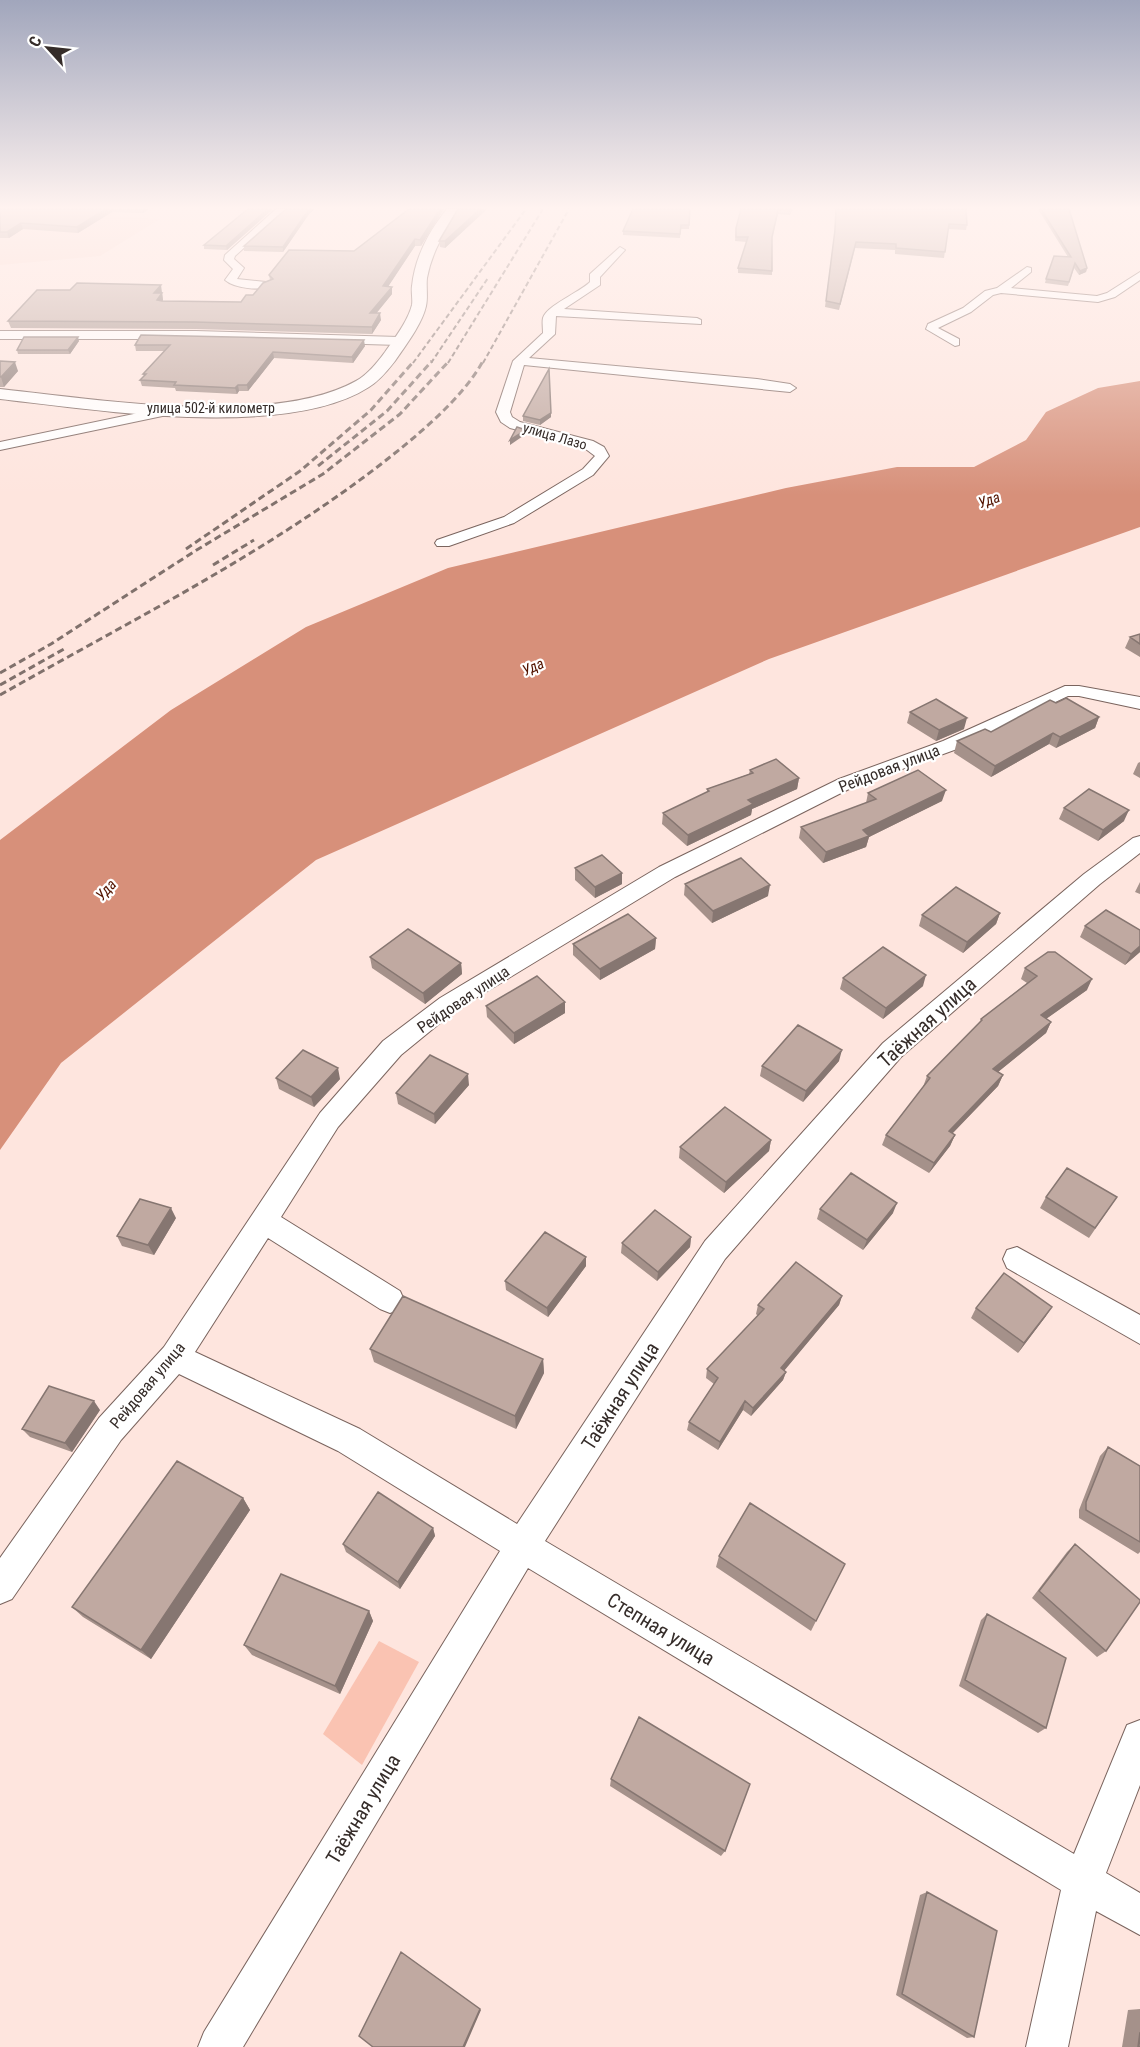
<svg xmlns="http://www.w3.org/2000/svg" width="1140" height="2047" font-family="'Roboto Condensed',sans-serif">
<style>
.built{fill:#fad9cf}
.green{fill:#fac3b2}
.water{fill:#d7907a}
.lines{fill:none;stroke-linecap:round;stroke-linejoin:round}
.minor-casing{stroke:#7a645e;stroke-width:2}
.tertiary-casing{stroke:#7a645e;stroke-width:2}
.minor{fill:#fff;fill-rule:evenodd}
.tertiary{fill:#fff;fill-rule:evenodd}
.rail-far1{stroke:#80716c;stroke-width:2;stroke-dasharray:5 3;stroke-linecap:butt}
.rail{stroke:#80716c;stroke-width:3;stroke-dasharray:7 4;stroke-linecap:butt}
.wall{fill:#a5918a}
.shaded-wall{fill:#867671}
.building{fill:#c0a9a1;stroke:#867671;stroke-width:1.5}
.labels{text-anchor:middle;stroke-width:4.5;stroke-linejoin:round;paint-order:stroke}
.far-street-label{font-size:14px;fill:#352c29;stroke:#fff}
.far-water-label{font-size:15px;font-style:italic;fill:#531400;stroke:#fff}
.street-label{font-size:16px;fill:#352c29;stroke:#fff}
.near-street-label{font-size:20px;fill:#352c29;stroke:#fff}
</style>
<rect width="100%" height="100%" fill="#fee5de"/>
<path class="built" d="M0,209H123L112,216L160,219L100,256L0,265Z"/>
<path class="green" d="M379,1641L419,1662L362,1765L323,1734Z"/>
<path class="water" d="M1140,381V527L769,659L316,860L61,1063L0,1150V840L171,710L306,627L448,568L786,488L897,467H974L1026,440L1046,412L1098,388Z"/>
<g class="lines">
<defs>
<path id="minor" d="M276,209H287L235,256L234,259L244,268L237,279L266,282L272,285C262,292 234,288 225,280L233,269L224,260L225,255Z
M620,247L625,250L600,277V285L564,309L697,318L701,320V324L556,316L555,334L529,358L757,379L790,384L796,388L790,392L524,365L510,412L512,417L520,422L593,441L604,447L609,456L593,475L514,523L449,546H437L435,543L437,540L504,517L583,469L595,456L583,447L510,428L501,422L496,412L513,361L543,333C543,328 542,322 543,318C546,306 580,292 590,282V274Z
M1027,267L1031,268V272L1011,288L1097,296L1107,293L1140,272V280L1115,297L1098,302L1001,293L993,295L971,312L938,328L959,339V345L955,346L926,329L928,324L963,308L985,291L997,288Z
M0,331H196L399,337L405,341L399,345L196,339H0Z
M167,407L174,411L172,414L0,450V442Z
M1065,686H1079L1140,697V709L1079,696H1068L957,749L853,787L675,877L456,1010L401,1055L338,1127L281,1217L400,1291L404,1300L400,1309L390,1313L380,1309L268,1238L195,1352L360,1429L517,1524L705,1241L883,1043L1084,874L1133,838L1140,836V853L1100,884L901,1057L725,1259L545,1541L1074,1854L1127,1725L1140,1720V1785L1106,1873L1140,1893V1935L1096,1911L1068,2047H1026L1061,1890L528,1568L243,2047H198L204,2032L500,1551L338,1451L179,1374L121,1440L12,1599L0,1604V1558L99,1418L164,1347L320,1113L383,1041L440,998L659,867L839,779L943,741Z
M1017,1247L1140,1315V1344L1007,1268L1003,1259L1007,1250Z"/>
<path id="tertiary" d="M447,209H460C445,231 432,251 427,278C426,287 428,297 426,306C422,324 406,345 395,361C388,370 379,381 369,387C287,440 96,410 0,399V389C95,399 271,428 356,381C367,375 377,363 385,352C394,339 408,321 412,305C413,299 411,292 412,286C415,257 429,231 447,209Z"/>
</defs>
<use href="#minor" class="minor-casing"/>
<use href="#tertiary" class="tertiary-casing"/>
<use href="#minor" class="minor"/>
<use href="#tertiary" class="tertiary"/>
<path class="rail-far1" d="M413,363L526,209
M431,363L488,278
M448,363L543,209
M483,363L569,209"/>
<path class="rail" d="M318,466L387,411L432,361
M186,549L300,471L371,410L414,361
M213,565L254,540
M0,673L51,644L195,551L323,474L400,414L449,361
M0,685L64,649
M0,695C130,621 267,553 385,461C418,435 463,398 483,361"/>
</g>
<path class="wall" d="M0,209H149L143,213L112,212L78,233L23,229L9,238H0Z
M248,209H273L227,250L204,249V245Z
M286,209H315L309,214L283,252L244,251V246Z
M444,209L421,246H415L388,286L392,294L376,313L381,320L372,334L196,329L11,328L8,321L162,292L163,301L241,302L253,295L270,280L269,275L354,251Z
M458,209H487L445,248L440,247L439,241Z
M690,209L689,229H681L680,238L623,235V231Z
M741,209H793L790,215L778,214L772,239V275L738,273V268L747,242L735,241L736,228Z
M836,209H966L967,225L966,230L948,229L944,258L895,254V250L855,248L839,310L825,307L834,236Z
M1038,209H1069L1087,268L1086,272L1079,275L1074,268L1068,286L1045,283L1046,279L1068,257Z
M79,341L70,354H18L17,350Z
M135,345L365,346L353,363L274,358L248,391H239L237,394L176,391L175,388L142,386L140,380L144,376L143,374L165,351H136Z
M0,361L18,371L4,387H0Z
M523,416L551,417L540,425L523,421Z
M1140,634V657L1125,648L1130,637Z
M1056,703L1099,717L1095,728L1056,748L1049,744L991,777L954,753L957,741L991,732Z
M910,712L964,729L936,741L907,723Z
M1140,762V778L1133,774L1138,763Z
M750,770L799,778L797,789L752,809L751,815L687,846L662,824L663,813L707,792V789L749,774Z
M868,793L942,801L869,837L866,847L823,863L799,838L801,827L866,803Z
M1064,808L1124,821L1098,841L1059,819Z
M575,868L622,884L595,898L575,880Z
M1140,882V894L1135,892Z
M685,884L768,896L712,923L684,895Z
M1000,913L996,924L963,953L919,926L922,915Z
M1085,926L1140,930V952L1125,965L1080,937Z
M656,938L655,949L600,980L573,955V944Z
M370,957L461,963L462,974L425,1004L372,968Z
M1025,968L1087,990L1046,1019L1051,1022L1046,1033L998,1072L1003,1075L998,1086L952,1134L955,1135L950,1146L929,1173L882,1145L886,1135L923,1087L927,1076L979,1024L981,1019L1027,983L1021,979Z
M843,978L923,986L883,1019L840,989Z
M565,1002V1013L514,1044L487,1017L486,1006Z
M839,1061L803,1102L760,1076L762,1066Z
M276,1078L340,1079L314,1107L279,1089Z
M469,1085L435,1124L398,1104L396,1093Z
M771,1140L769,1151L724,1193L679,1158L680,1147Z
M1046,1197H1117L1089,1238L1040,1208Z
M820,1209L893,1213L863,1250L817,1219Z
M176,1218L154,1255L122,1246L117,1236Z
M691,1237L690,1247L657,1281L621,1253L622,1243Z
M586,1257V1266L548,1317L506,1290L505,1281Z
M842,1296L839,1305L784,1370L786,1372L783,1380L751,1416L743,1410L718,1450L687,1430L689,1422L714,1384L706,1378L707,1369L758,1316L756,1314L758,1305Z
M976,1308L1046,1316L1018,1353L971,1318Z
M370,1349L543,1359L544,1373L516,1429L374,1362Z
M100,1410L72,1452L30,1437L22,1429Z
M1108,1447L1140,1466V1552L1138,1554L1079,1518V1510L1100,1456Z
M243,1498L250,1510L151,1659L83,1617L72,1607Z
M433,1528L435,1536L400,1589L346,1552L343,1544Z
M1075,1544L1106,1651L1097,1657L1032,1598L1067,1552Z
M719,1556L816,1621L811,1631L716,1567Z
M369,1611L373,1621L340,1694L252,1655L244,1645Z
M987,1614L1046,1728L1038,1733L959,1686L981,1620Z
M611,1779L725,1851L721,1856L610,1786Z
M927,1892L974,2037L967,2038L896,1995L920,1895Z
M1140,2009V2047H1122L1128,2010Z"/>
<path class="shaded-wall" d="M106,209H111L112,212L78,233L77,227Z
M142,209H149L143,213Z
M268,209H273L227,250L226,246Z
M309,209H315L309,214L283,252V247Z
M440,209H444L421,246L420,240Z
M480,209H487L445,248V241Z
M21,223L23,229L9,238L7,232Z
M415,239V246L384,293L383,286Z
M1087,268L1086,272L1079,275L1080,271Z
M161,285L163,300L158,307L154,293Z
M392,287V294L371,320L370,313Z
M380,313L381,320L372,334V327Z
M78,337L79,341L70,354L68,350Z
M364,340L365,346L353,363L352,357Z
M273,352L274,358L248,391L247,385Z
M15,362L18,371L4,387L1,377Z
M238,385L239,391L237,394L235,388Z
M551,413V417L540,425V420Z
M526,430V434L510,445V440Z
M1099,717L1095,728L1056,748L1060,737Z
M967,718L964,729L936,741L939,730Z
M1053,733L1049,744L991,777L995,766Z
M799,778L797,789L752,809L751,815L687,846L688,835L748,800Z
M946,790L942,801L869,837L866,847L823,863L826,852L863,830Z
M1129,810L1124,821L1098,841L1103,830Z
M622,873V884L595,898V887Z
M770,885L768,896L712,923L713,911Z
M1000,913L996,924L963,953L967,942Z
M656,938L655,949L600,980V969Z
M1140,946V952L1125,965L1131,954Z
M461,963L462,974L425,1004L423,993Z
M926,975L923,986L883,1019L886,1008Z
M1092,979L1087,990L1036,1026L1041,1015Z
M565,1002V1013L514,1044V1033Z
M1051,1022L1046,1033L988,1080L993,1069Z
M842,1050L839,1061L803,1102L806,1091Z
M338,1068L340,1079L314,1107L311,1097Z
M468,1074L469,1085L435,1124L434,1114Z
M1003,1075L998,1086L944,1142L949,1131Z
M955,1135L950,1146L929,1173L934,1163Z
M771,1140L769,1151L724,1193L726,1182Z
M897,1203L893,1213L863,1250L867,1240Z
M171,1208L176,1218L154,1255L148,1245Z
M691,1237L690,1247L657,1281L658,1272Z
M586,1257V1266L548,1317L547,1308Z
M842,1296L839,1305L779,1377L781,1368Z
M1052,1307L1046,1316L1018,1353L1024,1343Z
M543,1359L544,1373L516,1429L515,1416Z
M786,1372L783,1380L751,1416L753,1408Z
M94,1401L100,1410L72,1452L65,1443Z
M745,1401L743,1410L718,1450L720,1442Z
M243,1498L250,1510L151,1659L141,1650Z
M433,1528L435,1536L400,1589L398,1582Z
M369,1611L373,1621L340,1694L335,1686Z
M404,1954L481,2010L465,2047H463Z"/>
<path class="building" d="M0,209H106L77,227L21,223L7,232H0Z
M248,209H268L226,246L204,245Z
M286,209H309L283,247L244,246Z
M409,209H440L420,240L415,239L383,286L392,287L370,313H380L372,327L195,322L8,321L37,290H70L77,283L161,285L154,293H162L157,300L162,301L241,302L246,295H253L263,283L273,279L269,275L289,250L354,251Z
M458,209H480L445,241H439Z
M633,209H690L689,225H681L680,234L623,231Z
M741,209H792L791,211L778,210L772,237V271L738,268L748,237H736V228Z
M836,209H966L967,225L949,224L945,252L896,248V244L856,242L840,304L826,301L835,230Z
M1041,209H1069L1087,268L1080,271L1075,263L1069,282L1046,279L1054,256L1071,257Z
M141,335L364,340L352,357L273,352L247,385H238L235,388L174,385L176,382L140,380L146,374H143L170,345H135Z
M24,337H78L68,350H17Z
M0,361L15,362L1,377H0Z
M549,369L551,413L540,420L523,416Z
M517,427L526,430L510,440Z
M1140,634V644L1130,637Z
M1066,698L1099,717L1060,737L1053,733L995,766L957,741L985,729L991,732L1050,700L1056,703Z
M936,699L967,718L939,730L910,712Z
M776,759L799,778L748,800L753,804L688,835L663,813L709,791L707,789L753,773L750,770Z
M918,770L946,790L863,830L869,836L826,852L801,827L876,799L868,793Z
M1089,789L1129,810L1103,830L1064,808Z
M602,855L622,873L595,887L575,868Z
M741,858L770,885L713,911L685,884Z
M956,887L1000,913L967,942L922,915Z
M1106,910L1140,930V946L1131,954L1085,926Z
M628,914L656,938L600,969L573,944Z
M408,929L461,963L423,993L370,957Z
M883,947L926,975L886,1008L843,978Z
M1048,952H1055L1092,979L1041,1015L1051,1022L993,1069L1003,1075L949,1131L955,1135L934,1163L886,1135L930,1078L927,1076L982,1020L981,1019L1037,976L1025,968Z
M537,976L565,1002L514,1033L486,1006Z
M798,1025L842,1050L806,1091L762,1066Z
M303,1050L338,1068L311,1097L276,1078Z
M430,1055L468,1074L434,1114L396,1093Z
M725,1107L771,1140L726,1182L680,1147Z
M1067,1168L1117,1197L1095,1228L1046,1197Z
M851,1173L897,1203L867,1240L820,1209Z
M140,1199L171,1208L148,1245L117,1236Z
M655,1210L691,1237L658,1272L622,1243Z
M545,1232L586,1257L547,1308L505,1281Z
M796,1262L842,1296L781,1368L786,1372L753,1408L745,1401L720,1442L689,1422L718,1378L707,1369L764,1309L758,1305Z
M1004,1273L1052,1307L1024,1343L976,1308Z
M403,1296L543,1359L515,1416L370,1349Z
M49,1386L94,1401L65,1443L22,1429Z
M1108,1447L1140,1466V1542L1086,1510V1502Z
M177,1461L243,1498L141,1650L72,1607Z
M378,1492L433,1528L398,1582L343,1544Z
M750,1503L845,1564L816,1621L719,1556Z
M1075,1544L1140,1600V1602L1106,1651L1039,1591Z
M281,1574L369,1611L335,1686L244,1645Z
M987,1614L1066,1658L1046,1728L965,1680Z
M639,1717L750,1784L725,1851L611,1779Z
M927,1892L997,1931L974,2037L902,1994Z
M401,1952L480,2009L463,2047H373L359,2036Z
M1140,2032V2047H1138Z"/>
<linearGradient id="sky" x2="0" y2="1"><stop stop-color="#a1a6bc"/><stop offset="0.42" stop-color="#fff3f0"/><stop offset="1" stop-color="#fff3f0" stop-opacity="0"/></linearGradient>
<rect width="1140" height="495" fill="url(#sky)"/>
<g class="labels">
<g class="far-street-label">
<text x="211" y="413">улица 502-й километр</text>
<text transform="translate(555 436) rotate(16)" y="5">улица Лазо</text>
</g>
<g class="far-water-label">
<text transform="translate(989 500) rotate(-19)" y="5">Уда</text>
<text transform="translate(533 667) rotate(-24)" y="5">Уда</text>
<text transform="translate(106 890) rotate(-48)" y="5">Уда</text>
</g>
<g class="street-label">
<text transform="translate(889 768) rotate(-21)" y="6">Рейдовая улица</text>
<text transform="translate(463 999) rotate(-34)" y="6">Рейдовая улица</text>
<text transform="translate(147 1385) rotate(-50)" y="6">Рейдовая улица</text>
</g>
<g class="near-street-label">
<text transform="translate(927 1022) rotate(-42)" y="7">Таёжная улица</text>
<text transform="translate(620 1396) rotate(-57)" y="7">Таёжная улица</text>
<text transform="translate(661 1629) rotate(31)" y="7">Степная улица</text>
<text transform="translate(363 1809) rotate(-59)" y="7">Таёжная улица</text>
</g>
</g>
<g transform="translate(48 48) rotate(297)" stroke="#ffffff" stroke-width="4.5" paint-order="stroke">
<path d="M0-4.5L10 22L0 15L-10 22Z" fill="#352c29"/>
<text y="-9" font-size="16" font-weight="bold" text-anchor="middle" fill="#352c29">С</text>
</g>
</svg>
